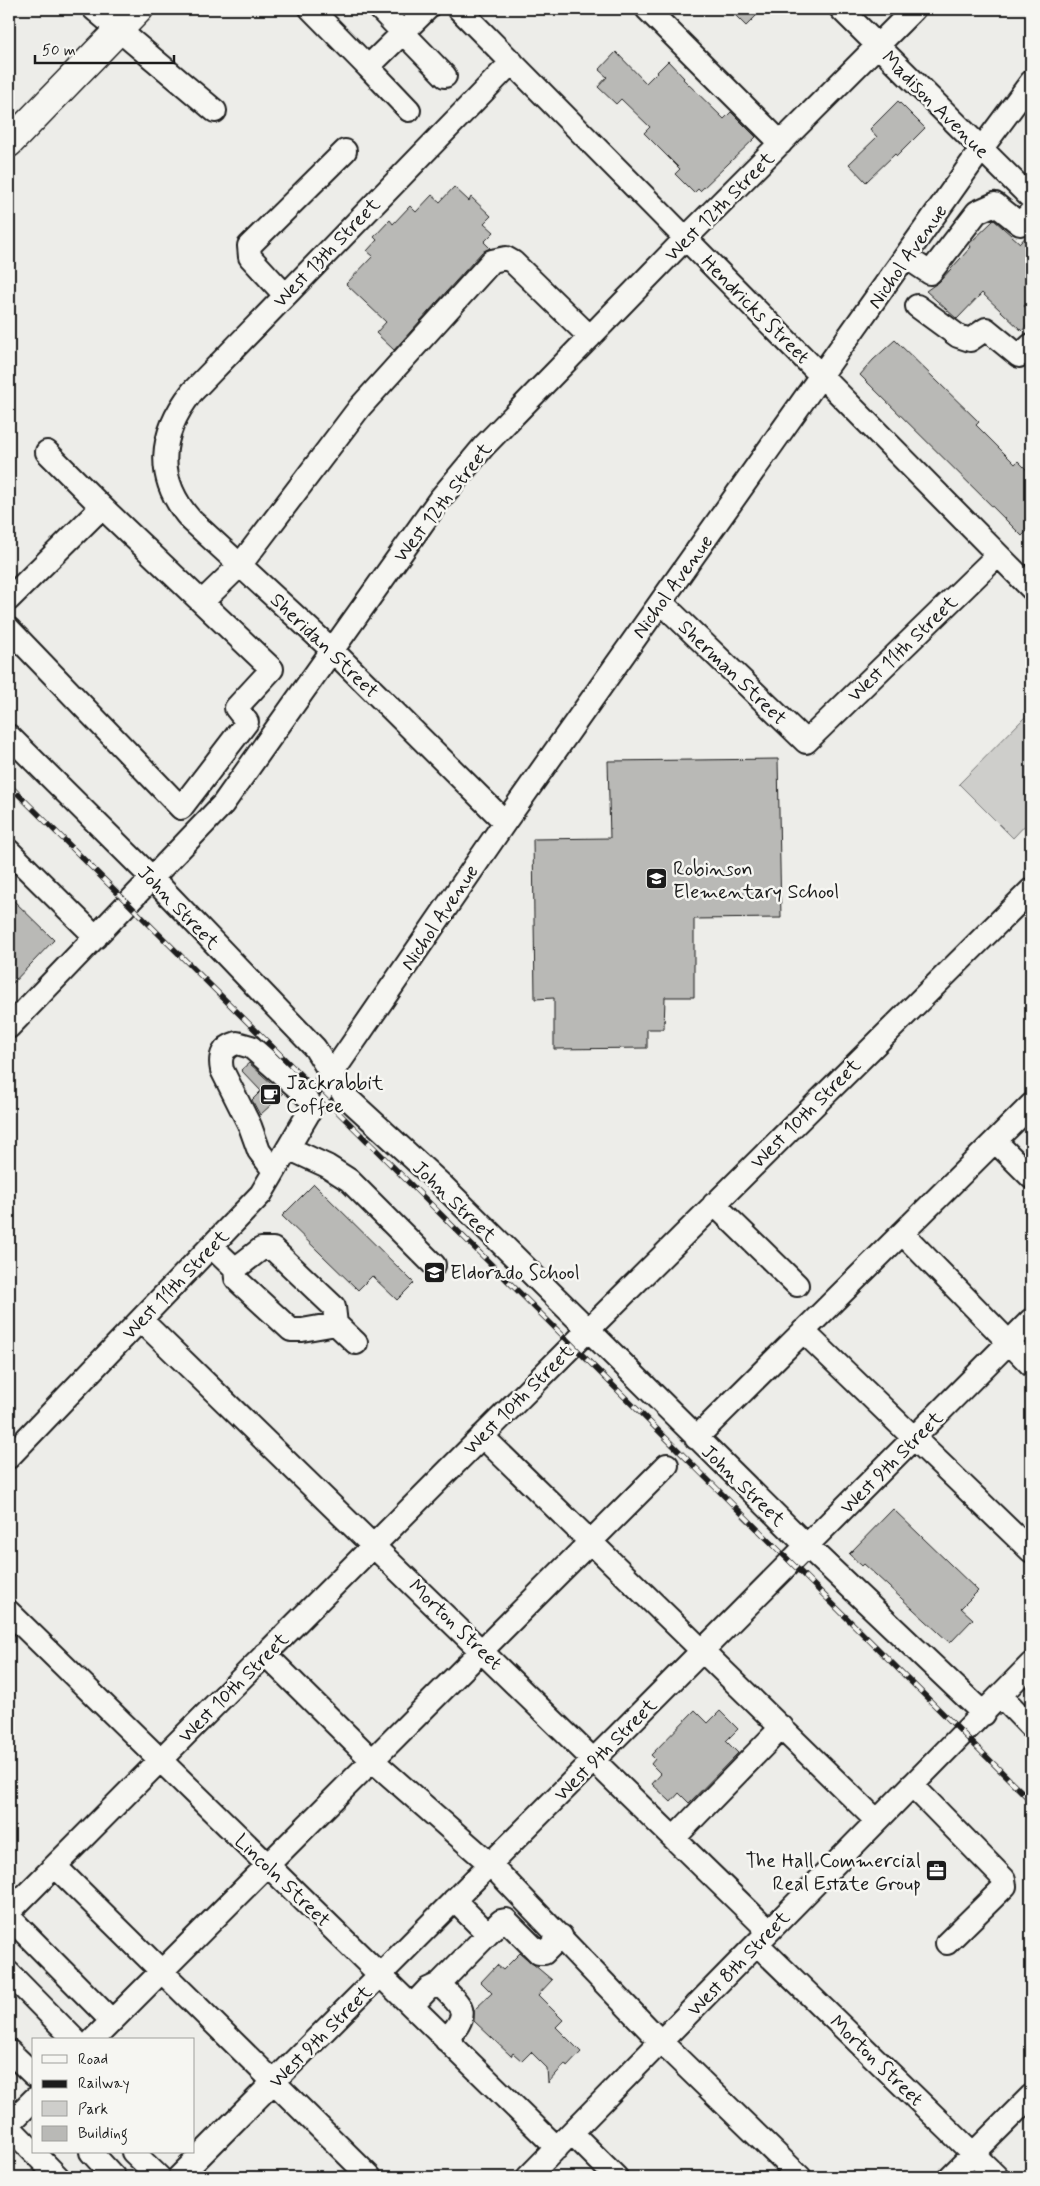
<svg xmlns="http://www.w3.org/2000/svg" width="1040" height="2186" font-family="Mynerve,sans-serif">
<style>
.green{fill:#cececb;stroke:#757574}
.building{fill:#b9b9b6;stroke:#1c1c1c}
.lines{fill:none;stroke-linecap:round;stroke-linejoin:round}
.minor-casing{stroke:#1c1c1c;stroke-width:26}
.major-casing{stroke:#1c1c1c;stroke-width:31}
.minor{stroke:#f6f6f2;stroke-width:22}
.major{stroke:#f6f6f2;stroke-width:28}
.rail-casing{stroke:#1c1c1c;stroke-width:5.5}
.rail{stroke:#f6f6f2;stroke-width:4;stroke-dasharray:11;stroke-linecap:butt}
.labels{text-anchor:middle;stroke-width:5;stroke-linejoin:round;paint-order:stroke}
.street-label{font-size:20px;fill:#1c1c1c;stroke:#f6f6f2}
.poi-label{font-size:20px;fill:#1c1c1c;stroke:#f6f6f2;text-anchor:start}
</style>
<rect width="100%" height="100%" fill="#edede9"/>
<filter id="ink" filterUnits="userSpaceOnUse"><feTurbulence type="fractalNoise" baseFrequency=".02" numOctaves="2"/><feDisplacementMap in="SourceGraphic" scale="10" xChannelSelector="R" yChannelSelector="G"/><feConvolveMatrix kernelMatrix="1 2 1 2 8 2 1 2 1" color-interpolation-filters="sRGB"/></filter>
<g filter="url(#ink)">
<path class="green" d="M1031,711V819L1013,838L959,784Z"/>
<path class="building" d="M729,9H763L746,26Z
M616,52L646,83L668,61L684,78L683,79L724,119L731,112L756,137L700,191L698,189L694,193L675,174L680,169L644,133L650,127L621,99L616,104L598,87L607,77L599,70Z
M898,101L925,128L897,156L895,154L866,182L849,164L877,137L870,129Z
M454,187L469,201L471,197L491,216L484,223L494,232L484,242L490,248L482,252L394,350L376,333L386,322L346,284L373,256L367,251L377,240L374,237L390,220L393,224L410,206L416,212L432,195L440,202Z
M994,220L1020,243L1031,231V299L1024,306L1031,313V321L1022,331L982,293L957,319L926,291L940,281L971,247L969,244Z
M895,340L979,422L976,425L1015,464L1018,461L1031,474V527L1022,536L860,375L873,360Z
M778,759L781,918L694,919V997H665L664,1029H647V1048L554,1049V998L535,999L533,839L610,838L608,761Z
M9,896L54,940L9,987Z
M249,1063L283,1094L260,1115L252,1100L261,1091L241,1070Z
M314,1184L414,1283L397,1300L372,1276L358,1290L282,1216Z
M893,1509L978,1591L961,1608L973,1619L950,1643L864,1564L862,1566L849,1554Z
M695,1710L708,1723L720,1711L738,1729L726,1741L738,1753L689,1803L679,1793L671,1802L652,1784L661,1774L651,1764L655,1759L651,1755Z
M520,1953L552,1980L538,1995L563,2020L556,2027L581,2052L567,2067L565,2064L548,2083L547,2068L531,2052L522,2061L513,2053L511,2056L474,2021V2010L492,1993L481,1982L497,1965L503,1970Z"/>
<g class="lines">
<defs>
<path id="minor" d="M94,9L215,111
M311,9L368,67
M380,9L445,76
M459,9L1031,588
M647,9L781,143
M841,9L1031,198
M409,110L368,67L427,9
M906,257L930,273L977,212L995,204L1020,224L1031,212
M285,295L250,257L249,246L345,151
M917,306L958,336L970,340L986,329L1019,356L1031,345
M9,599L102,507L47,452
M203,601L241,564L360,407L492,261L506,258L513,262L590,337
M661,602L806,742L998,555
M9,629L181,808L247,722L236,708L272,669L102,507
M9,736L152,878L315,1048L344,1095L441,1184L807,1546L984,1714
M505,822L331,649L191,520C154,478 159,434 192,392L512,62
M9,851L96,937
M9,1027L223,804L439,500L484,446L686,238L914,9
M995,1141L1031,1177
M288,1148L327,1166L349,1180L434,1265
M274,1171L259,1151L250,1126L222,1070C219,1056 223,1047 237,1043L251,1047L315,1103
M714,1204L797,1285
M902,1233L1031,1365
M211,1246L235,1269L236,1278L239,1282L291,1330H302L336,1324L356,1343
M235,1269L261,1249H273L334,1307L336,1324
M141,1320L769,1931
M803,1331L1031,1551
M482,1436L877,1821
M696,1438L1031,1105
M9,1457L261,1194L331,1075L505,822L982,148L1031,82
M9,1612L557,2148
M265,1654L372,1760L489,1863L661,2042L800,2177
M1001,1696L1031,1727
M912,1785L1004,1879L1005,1886L947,1943
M675,1837L782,1727
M55,1866L370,2177
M454,1900L488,1934L501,1921L506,1920L539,1953H544L561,1936
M9,1912L573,1345L1031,890
M9,1917L112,2021
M757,1944L997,2177
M9,1973L75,2040
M439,1984C463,2008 472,2011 446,2040
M412,2006L428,1989L439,1984L488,1934
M93,2040L667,1465
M9,2051L34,2075
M9,2124L34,2099
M9,2127L58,2177
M572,2133L616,2177
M91,2152L114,2177
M133,2152L159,2177
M179,2177L1031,1320
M528,2177L1031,1664
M950,2177L1031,2096"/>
<path id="major" d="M9,143L139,9"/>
</defs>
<use href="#minor" class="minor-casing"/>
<use href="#major" class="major-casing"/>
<use href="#minor" class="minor"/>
<use href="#major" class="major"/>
<defs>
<path id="rail" d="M9,785L1031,1801"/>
</defs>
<use href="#rail" class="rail-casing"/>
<use href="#rail" class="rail"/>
</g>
</g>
<defs>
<symbol id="school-square" viewBox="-11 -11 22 22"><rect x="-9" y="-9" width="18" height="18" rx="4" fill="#1c1c1c" stroke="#f6f6f2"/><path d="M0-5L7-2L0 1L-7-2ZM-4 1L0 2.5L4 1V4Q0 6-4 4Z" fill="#fff"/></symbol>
<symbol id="cafe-square" viewBox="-11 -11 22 22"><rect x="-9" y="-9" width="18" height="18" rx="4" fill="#1c1c1c" stroke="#f6f6f2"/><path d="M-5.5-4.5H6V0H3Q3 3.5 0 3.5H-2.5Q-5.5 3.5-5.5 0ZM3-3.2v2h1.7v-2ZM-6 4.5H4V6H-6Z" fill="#fff"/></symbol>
<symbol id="office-square" viewBox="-11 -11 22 22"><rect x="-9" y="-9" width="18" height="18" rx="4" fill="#1c1c1c" stroke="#f6f6f2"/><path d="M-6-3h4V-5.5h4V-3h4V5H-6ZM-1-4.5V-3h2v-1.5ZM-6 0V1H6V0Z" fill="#fff"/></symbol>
</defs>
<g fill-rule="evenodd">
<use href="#school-square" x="644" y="866" width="25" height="25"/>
<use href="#cafe-square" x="258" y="1082" width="25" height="25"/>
<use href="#school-square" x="422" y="1260" width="25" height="25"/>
<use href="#office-square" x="924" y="1858" width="25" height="25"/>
</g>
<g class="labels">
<g class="street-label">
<text transform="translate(936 104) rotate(45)" y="7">Madison Avenue</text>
<text transform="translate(719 206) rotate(-45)" y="7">West 12th Street</text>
<text transform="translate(326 252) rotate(-46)" y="7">West 13th Street</text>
<text transform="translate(907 256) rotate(-55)" y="7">Nichol Avenue</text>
<text transform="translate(756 309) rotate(45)" y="7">Hendricks Street</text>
<text transform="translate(442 502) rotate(-52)" y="7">West 12th Street</text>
<text transform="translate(672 586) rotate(-54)" y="7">Nichol Avenue</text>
<text transform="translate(325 645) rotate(44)" y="7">Sheridan Street</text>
<text transform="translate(902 648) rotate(-44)" y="7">West 11th Street</text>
<text transform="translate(733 672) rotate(44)" y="7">Sherman Street</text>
<text transform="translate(179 907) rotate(46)" y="7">John Street</text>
<text transform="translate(439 917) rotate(-56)" y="7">Nichol Avenue</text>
<text transform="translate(805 1113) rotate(-45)" y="7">West 10th Street</text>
<text transform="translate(455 1201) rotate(44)" y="7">John Street</text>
<text transform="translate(175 1284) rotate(-46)" y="7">West 11th Street</text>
<text transform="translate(518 1399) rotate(-45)" y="7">West 10th Street</text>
<text transform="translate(891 1462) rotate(-45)" y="7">West 9th Street</text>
<text transform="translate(744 1485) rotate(44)" y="7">John Street</text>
<text transform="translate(456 1624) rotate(44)" y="7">Morton Street</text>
<text transform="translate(233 1687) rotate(-45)" y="7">West 10th Street</text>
<text transform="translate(605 1749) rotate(-45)" y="7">West 9th Street</text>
<text transform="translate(283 1880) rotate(44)" y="7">Lincoln Street</text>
<text transform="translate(738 1963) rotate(-46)" y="7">West 8th Street</text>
<text transform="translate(320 2036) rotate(-45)" y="7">West 9th Street</text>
<text transform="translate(877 2060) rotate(44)" y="7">Morton Street</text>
</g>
<g class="poi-label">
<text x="673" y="875">Robinson<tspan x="673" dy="23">Elementary School</tspan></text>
<text x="286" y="1089">Jackrabbit<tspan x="286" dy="23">Coffee</tspan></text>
<text x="450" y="1279">Eldorado School</text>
<text x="921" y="1867" text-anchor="end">The Hall Commercial<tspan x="921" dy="23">Real Estate Group</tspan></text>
</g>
</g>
<rect width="1040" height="2186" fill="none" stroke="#f6f6f2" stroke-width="30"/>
<rect x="15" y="15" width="1010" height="2156" fill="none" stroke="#1c1c1c" stroke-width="2" filter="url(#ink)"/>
<rect x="32" y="2038" width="162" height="115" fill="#f6f6f2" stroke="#9f9f9c"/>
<rect x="42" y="2055" width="25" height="8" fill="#f6f6f2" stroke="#9f9f9c"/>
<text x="78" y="2064" font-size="15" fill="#1c1c1c">Road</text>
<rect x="42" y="2080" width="25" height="8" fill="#1c1c1c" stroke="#9f9f9c"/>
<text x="78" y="2088" font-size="15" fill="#1c1c1c">Railway</text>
<rect x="42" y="2101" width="25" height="15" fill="#cececb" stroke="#9f9f9c"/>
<text x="78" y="2114" font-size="15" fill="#1c1c1c">Park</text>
<rect x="42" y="2126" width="25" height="15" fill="#b9b9b6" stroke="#9f9f9c"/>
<text x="78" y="2138" font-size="15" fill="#1c1c1c">Building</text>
<path d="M35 55v8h139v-8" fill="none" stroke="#1c1c1c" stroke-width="2.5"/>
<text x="42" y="55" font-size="15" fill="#1c1c1c" stroke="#f6f6f2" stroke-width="4" paint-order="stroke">50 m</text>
</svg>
